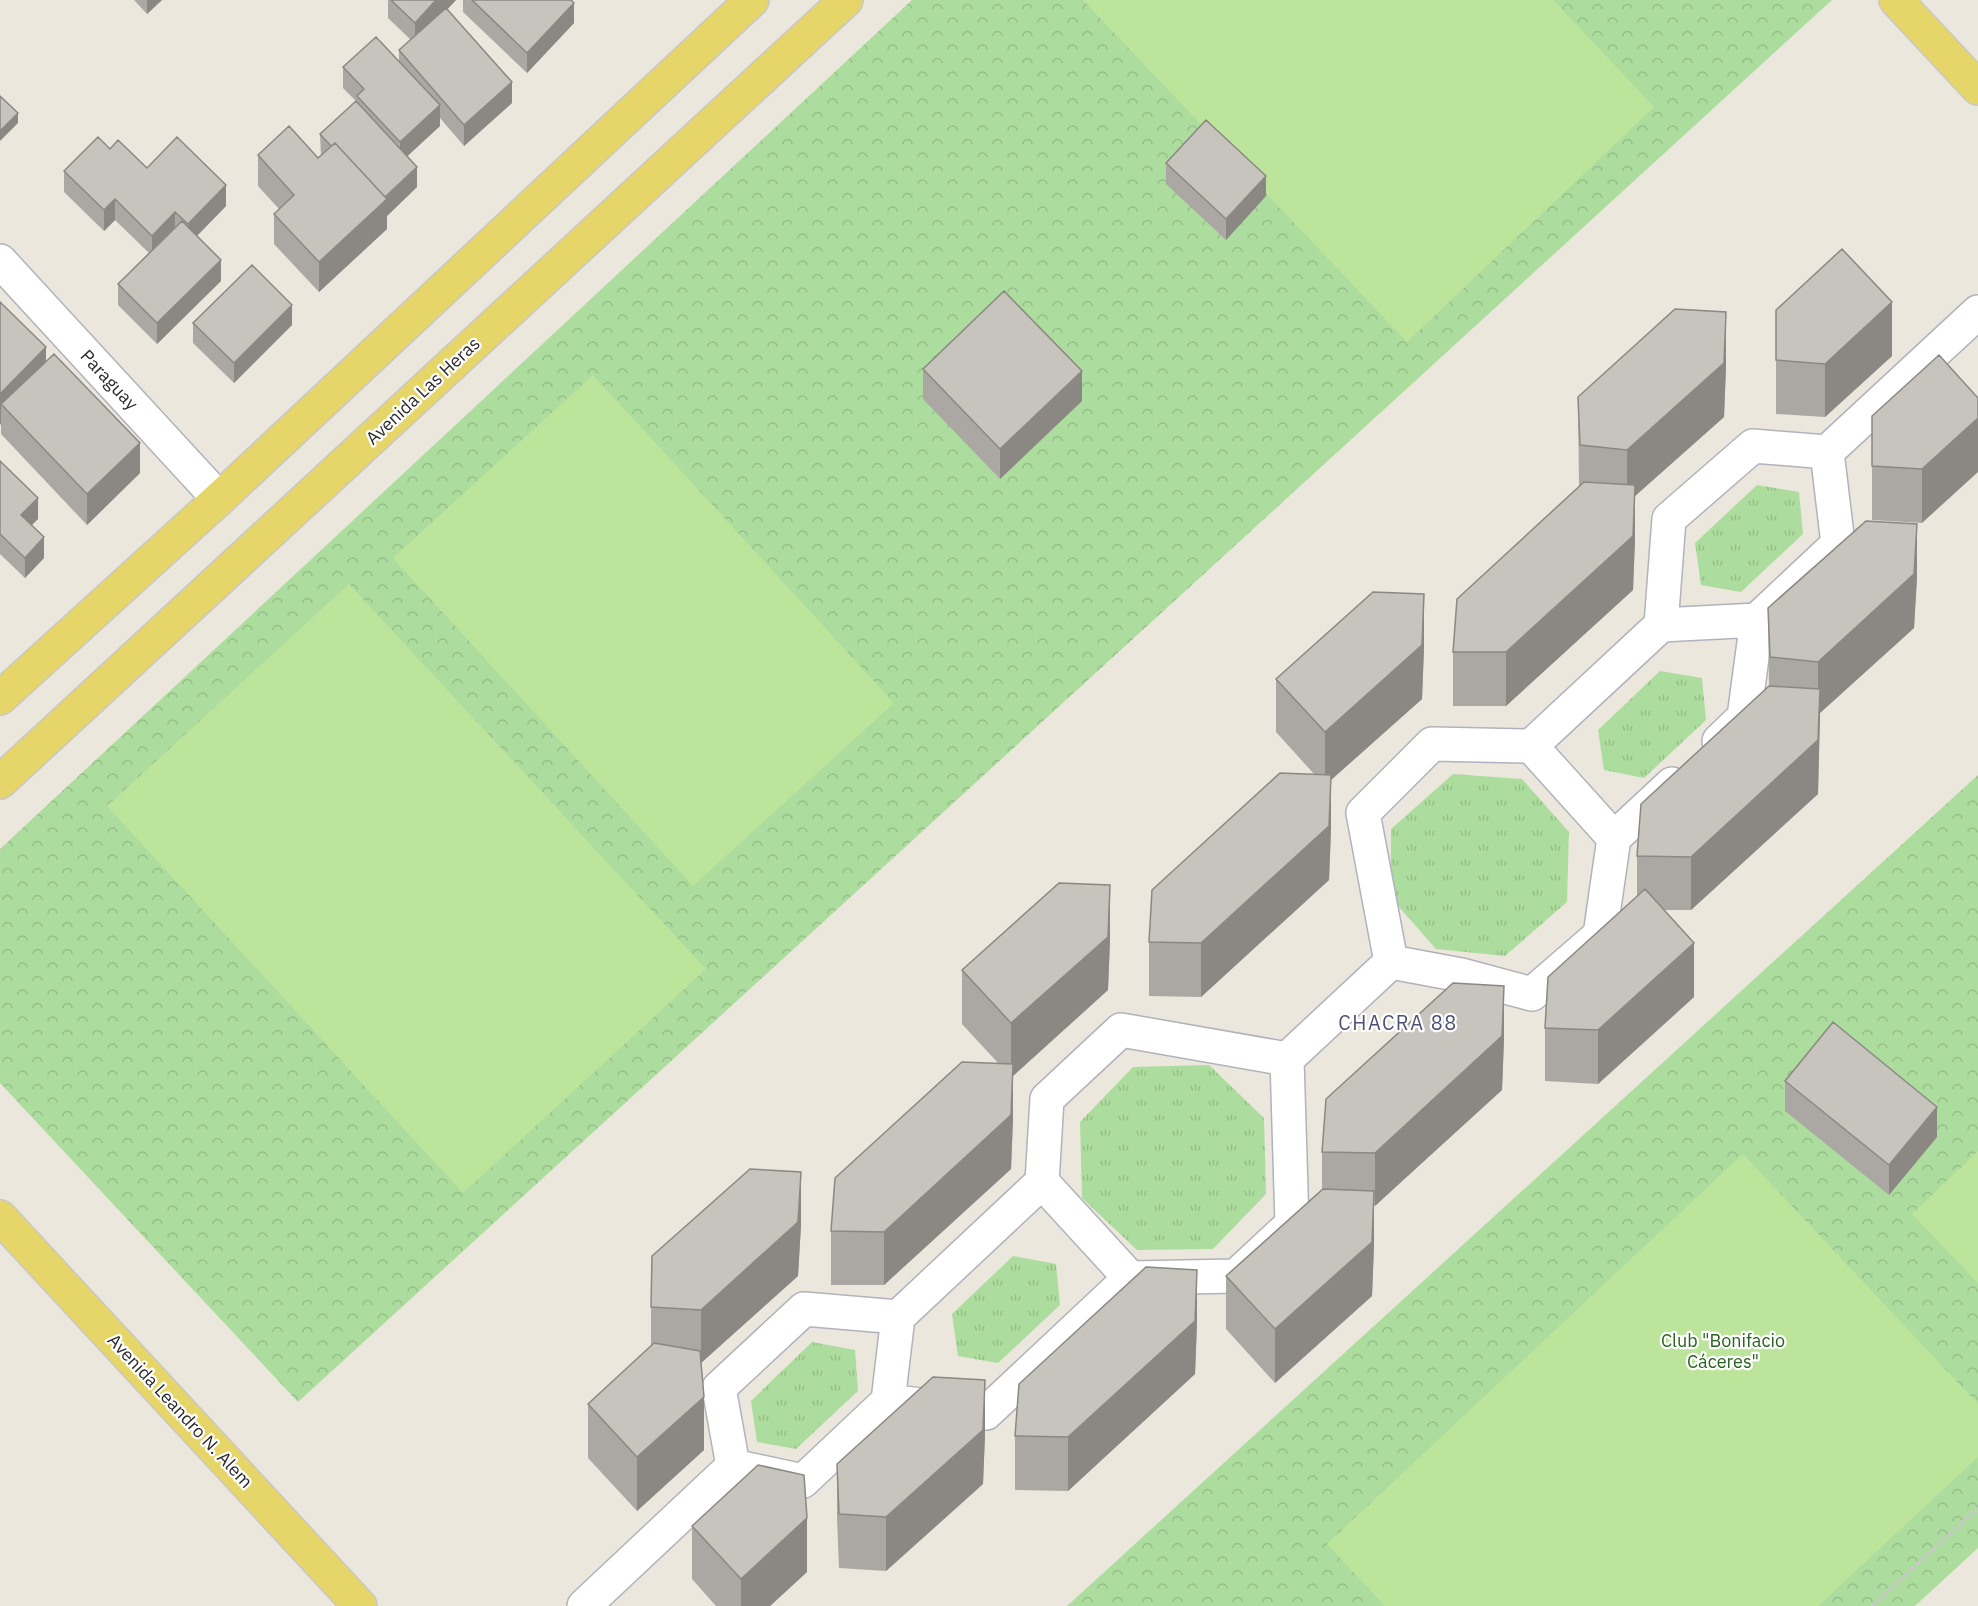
<svg xmlns="http://www.w3.org/2000/svg" width="1978" height="1606" font-family="'IBM Plex Sans',sans-serif">
<style>
.grass{fill:url(#grass-tufts)}
.forest{fill:url(#forest-crowns)}
.pitch{fill:#bde49b}
.lines{fill:none;stroke-linecap:round;stroke-linejoin:round}
.minor-casing{stroke:#b1b2bd;stroke-width:36}
.major-casing{stroke:#c8c8c8;stroke-width:36}
.path{stroke:#c8c8c8;stroke-width:4;stroke-dasharray:4.5 3;stroke-linecap:butt}
.minor{stroke:#fff;stroke-width:33}
.major{stroke:#e6d568;stroke-width:33}
.wall{fill:#aba8a3}
.shaded-wall{fill:#8b8884}
.building{fill:#c7c3bd;stroke:#8b8884;stroke-width:1.5}
.labels{text-anchor:middle;stroke-width:4.5;stroke-linejoin:round;paint-order:stroke}
.street-label{font-size:18px;fill:#2a2a2a;stroke:#fff}
.park-label{font-size:18px;fill:#276220;stroke:#fff}
.neighbourhood-label{font-size:20px;letter-spacing:1.5px;fill:#4e5177;stroke:#fff}
</style>
<defs>
<pattern id="grass-tufts" width="24" height="20" patternUnits="userSpaceOnUse" patternTransform="scale(1.5)"><rect width="24" height="20" fill="#addd9e"/><path d="M3 7l-1-3M5 7V3M7 7l1-3M15 17l-1-3M17 17v-4M19 17l1-3" fill="none" stroke="#95be88"/></pattern>
<pattern id="forest-crowns" width="20" height="18" patternUnits="userSpaceOnUse" patternTransform="scale(1.5)"><rect width="20" height="18" fill="#addd9e"/><path d="M2 6a3 3 0 1 1 6 0M12 15a3 3 0 1 1 6 0" fill="none" stroke="#95be88"/></pattern>
</defs>
<rect width="100%" height="100%" fill="#ebe7dd"/>
<path class="grass" d="M1757,485L1799,492L1803,534L1741,592L1701,585L1695,543Z
M1660,671L1702,678L1706,720L1644,778L1604,770L1598,730Z
M1453,774L1522,779L1569,832L1567,902L1505,956L1436,949L1391,898V829Z
M1209,1065L1264,1118L1266,1194L1213,1249L1137,1250L1082,1198L1080,1122L1133,1067Z
M1013,1256L1056,1264L1060,1305L998,1363L958,1356L952,1314Z
M812,1342L855,1350L858,1391L796,1449L757,1442L751,1401Z"/>
<path class="forest" d="M912,0H1832L298,1402L0,1083V849Z
M1978,775V1548L1915,1606H1067Z"/>
<path class="pitch" d="M1083,0H1553L1654,107L1407,342Z
M593,375L894,703L693,886L393,558Z
M349,584L706,969L463,1193L107,806Z
M1978,1151V1283L1912,1214Z
M1743,1154L1978,1404V1457L1818,1606H1385L1327,1544Z"/>
<g class="lines">
<defs>
<path id="minor" d="M0,261L219,499
M1661,625L1757,620
M1719,741L1744,717L1757,620L1838,544L1827,452L1978,312
M1531,746L1614,838
M1391,962L1363,813L1432,744L1531,746L1661,625L1669,519L1753,446L1827,452
M1042,1182L1130,1278
M888,1401L898,1317
M733,1466L803,1481L888,1401L986,1413L1130,1278L1236,1276L1292,1224L1287,1059L1391,962L1461,975L1532,994L1600,935L1614,838L1672,784
M733,1466L719,1388L804,1309L898,1317L1042,1182L1047,1099L1121,1030L1287,1059
M584,1606L733,1466"/>
<path id="major" d="M1896,0L1978,88
M0,698L219,499L752,0
M0,782L846,0
M0,1217L360,1606"/>
</defs>
<use href="#minor" class="minor-casing"/>
<use href="#major" class="major-casing"/>
<path class="path" d="M1872,1606L1978,1508"/>
<use href="#minor" class="minor"/>
<use href="#major" class="major"/>
</g>
<path class="wall" d="M134,0H162L147,14Z
M388,0H456L447,10L512,103L464,146L440,118V126L407,156L417,187L387,216V229L319,292L274,244V214L279,209L258,186V155L318,158L321,156L320,134L357,102L343,88V67L399,61V50L411,40L388,18Z
M463,0L572,1L574,23L527,73L463,12Z
M110,149L226,206L197,236L221,281L157,344L118,305V284L149,253L115,220L104,231L64,192V171Z
M1166,163L1266,196L1226,240L1166,184Z
M0,302L46,362L140,473L87,525L1,434V423L0,425Z
M1776,310L1892,356L1825,417L1776,414Z
M193,323L292,325L234,383L193,343Z
M1726,366L1724,417L1635,496V539L1633,590L1506,706H1453V652L1579,487L1578,397Z
M923,369L1082,401L1000,479L923,399Z
M1978,398L1922,523L1872,520V416Z
M0,461L38,519L31,525L44,558L25,578L0,554Z
M1917,577L1914,628L1820,713L1818,794L1691,910H1664L1694,997L1598,1084L1545,1081V1028L1637,896V856L1769,686L1768,608Z
M1424,648L1422,699L1331,780V829L1329,880L1201,997L1149,996V942L1314,774L1276,732V679Z
M1110,939L1108,990L1013,1076V1118L1011,1169L884,1285H831V1231L999,1064L962,1024V970Z
M1504,1039L1502,1090L1374,1206V1245L1372,1296L1275,1383L1226,1329V1276L1322,1189V1152Z
M1785,1081L1937,1137L1889,1195L1785,1111Z
M801,1225L798,1276L701,1363L704,1450L637,1511L588,1458V1404L651,1346V1307Z
M1197,1323L1195,1374L1068,1491L1015,1490V1436Z
M985,1434L983,1484L886,1571L839,1568L837,1518V1464Z
M692,1526L807,1572L770,1606H716L692,1579Z"/>
<path class="shaded-wall" d="M147,0H162L147,14Z
M436,0H456L415,43V23Z
M574,3V23L527,73V53Z
M512,82V103L464,146V125Z
M440,105V126L400,163V142Z
M18,113V123L0,141V131Z
M417,167V187L387,216V229L319,292V262Z
M1266,176V196L1226,240V219Z
M226,185V206L188,245V224Z
M115,199V220L104,231V210Z
M175,212V232L152,256V236Z
M221,260V281L157,344V323Z
M1892,302V356L1825,417V364Z
M292,305V325L234,383V363Z
M1726,312V366L1724,417L1635,496V539L1633,590L1506,706V652L1627,504V450Z
M46,347V377L1,404V423L0,425V394Z
M1082,371V401L1000,479V449Z
M1978,418V472L1922,523V469Z
M140,443V473L87,525V494Z
M38,498V519L21,536V515Z
M1917,524V577L1914,628L1820,713L1818,794L1691,910V857L1818,715V662Z
M44,537V558L25,578V558Z
M1424,594V648L1422,699L1331,780V829L1329,880L1201,997V943L1325,786V732Z
M1110,885V939L1108,990L1013,1076V1118L1011,1169L884,1285V1232L1011,1077V1023Z
M1694,943V997L1598,1084V1030Z
M1504,986V1039L1502,1090L1375,1206V1153Z
M1937,1107V1137L1889,1195V1165Z
M801,1172V1225L798,1276L701,1363V1310Z
M1374,1191V1245L1372,1296L1275,1383V1329Z
M1197,1270V1323L1195,1374L1068,1491V1437Z
M985,1380V1434L983,1484L886,1571V1517Z
M704,1397V1450L637,1511V1457Z
M807,1518V1572L770,1606H741V1579Z"/>
<path class="building" d="M391,0H436L415,23Z
M472,0H571L574,3L527,53Z
M446,8L512,82L464,125L399,50Z
M376,37L440,105L400,142L357,96L364,89L343,67Z
M0,96L18,113L0,131Z
M356,101L417,167L385,197L335,143L331,146L320,134Z
M1206,120L1266,176L1226,219L1166,163Z
M289,126L318,158L335,143L387,199L319,262L274,214L294,195L258,155Z
M98,137L110,149L118,140L147,168L177,137L226,185L188,224L175,212L152,236L115,199L104,210L64,171Z
M182,221L221,260L157,323L118,284Z
M1842,249L1892,302L1825,364L1776,360V310Z
M252,265L292,305L234,363L193,323Z
M1004,291L1082,371L1000,449L923,369Z
M0,302L46,347L0,394Z
M1675,309L1726,312L1724,363L1627,450L1580,445L1578,397Z
M54,354L140,443L87,494L1,404Z
M1939,355L1978,398V418L1922,469L1872,466V416Z
M0,461L38,498L21,515L44,537L25,558L0,534Z
M1584,482L1635,485L1633,536L1506,652H1453L1457,599Z
M1866,521L1917,524L1914,574L1818,662L1770,657L1768,608Z
M1373,592L1424,594L1422,645L1325,732L1276,679Z
M1769,686L1820,689L1818,740L1691,857L1637,856L1641,804Z
M1280,773L1331,775L1329,826L1201,943L1149,942L1152,890Z
M1059,883L1110,885L1108,937L1011,1023L962,970Z
M1645,889L1694,943L1598,1030L1545,1028L1548,977Z
M1453,983L1504,986L1502,1036L1375,1153L1322,1152L1326,1099Z
M1833,1022L1937,1107L1889,1165L1785,1081Z
M962,1062L1013,1064L1011,1115L884,1232L831,1231L835,1178Z
M750,1169L801,1172L798,1222L701,1310L651,1307L652,1256Z
M1323,1189L1374,1191L1372,1242L1275,1329L1226,1276Z
M1146,1267L1197,1270L1195,1321L1068,1437L1015,1436L1019,1384Z
M654,1343L700,1351L704,1397L637,1457L588,1404Z
M933,1377L985,1380L983,1430L886,1517L839,1514L837,1464Z
M758,1465L804,1475L807,1518L741,1579L692,1526Z"/>
<g class="labels">
<g class="street-label">
<text transform="translate(109 380) rotate(47)" y="6">Paraguay</text>
<text transform="translate(423 391) rotate(-43)" y="6">Avenida Las Heras</text>
<text transform="translate(180 1411) rotate(47)" y="6">Avenida Leandro N. Alem</text>
</g>
<g class="park-label">
<text x="1723" y="1347">Club "Bonifacio<tspan x="1723" dy="21">Cáceres"</tspan></text>
</g>
<g class="neighbourhood-label">
<text x="1398" y="1030">CHACRA 88</text>
</g>
</g>
</svg>
